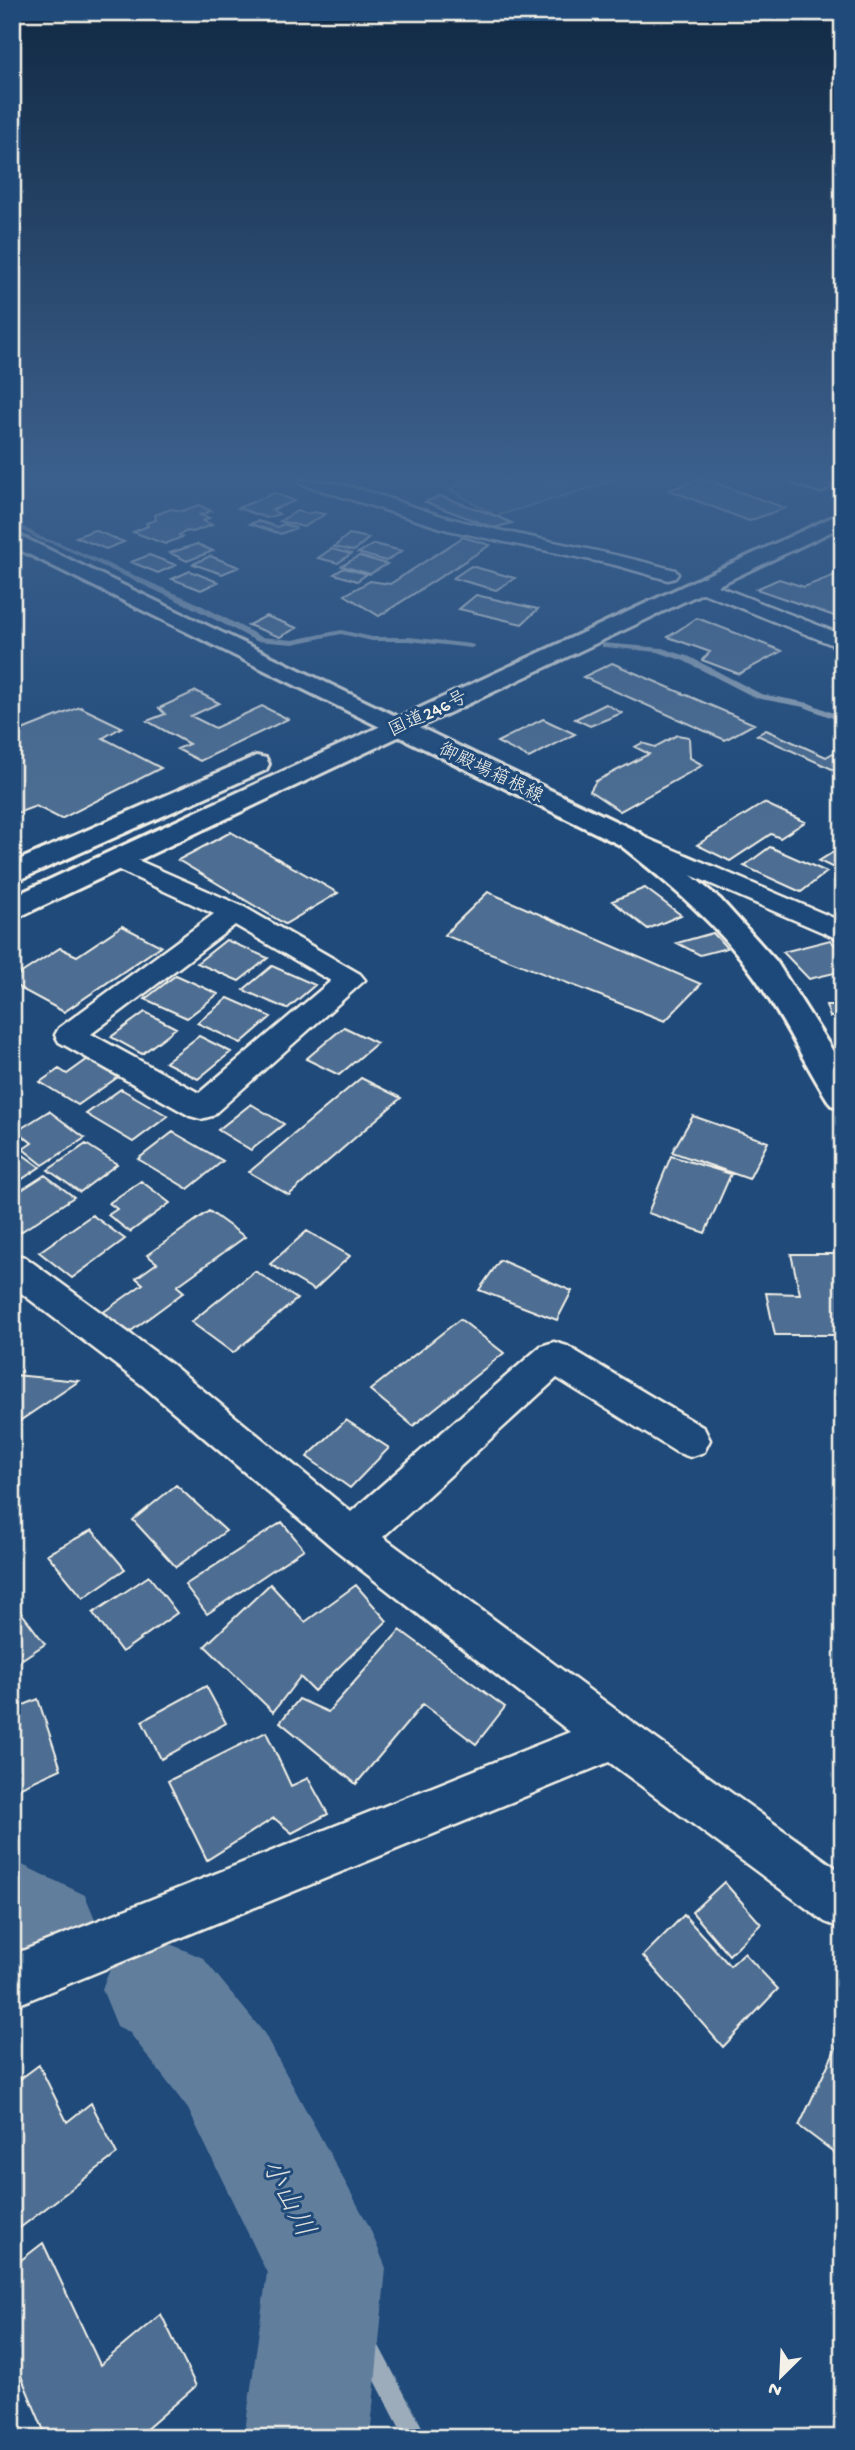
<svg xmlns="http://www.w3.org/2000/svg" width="855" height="2450" font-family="'Gochi Hand','Klee One',sans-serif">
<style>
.green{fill:#3a5f88;stroke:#97a8b8;stroke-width:2}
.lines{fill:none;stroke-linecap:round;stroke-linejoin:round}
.stream{fill:#9cacbb;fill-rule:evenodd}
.river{fill:#627e9d;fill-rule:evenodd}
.building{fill:#4d6e92;stroke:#f4f1e8;stroke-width:2}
.minor-casing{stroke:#f4f1e8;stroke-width:5}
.secondary-casing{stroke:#f4f1e8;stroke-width:6}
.trunk-casing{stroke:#f4f1e8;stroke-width:6}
.minor{fill:#1f4a7a;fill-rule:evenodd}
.secondary{fill:#1f4a7a;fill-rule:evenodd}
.trunk{fill:#1f4a7a;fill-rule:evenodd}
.labels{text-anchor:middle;stroke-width:6;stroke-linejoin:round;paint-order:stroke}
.far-street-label{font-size:19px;fill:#f4f1e8;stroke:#1f4a7a}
.near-water-label{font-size:28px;font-style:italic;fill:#dee0dd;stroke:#1f4a7a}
</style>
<rect width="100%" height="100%" fill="#1f4a7a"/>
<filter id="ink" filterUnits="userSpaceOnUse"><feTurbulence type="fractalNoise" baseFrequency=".0143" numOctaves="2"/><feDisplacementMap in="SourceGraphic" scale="14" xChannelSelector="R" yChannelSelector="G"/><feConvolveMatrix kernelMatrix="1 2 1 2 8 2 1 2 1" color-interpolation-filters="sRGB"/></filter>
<g filter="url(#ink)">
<path class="green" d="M465,480H617L496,516L450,490Z"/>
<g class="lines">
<path class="stream" d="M12,520L43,538L58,542L195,602L261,637L293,640L341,630L372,637H409L471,644L475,646L471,648L409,641H372L341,634L293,644L256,641L189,606L54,544L39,540L12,525Z
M602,643L662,648L690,657L761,694L809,703L843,717V722L804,707L756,698L684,661L658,652L605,647H602Z
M327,2258L334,2261L428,2438H405L320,2275L317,2268L320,2261Z"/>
<path class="river" d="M12,1860L85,1895L100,1931L85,1967L49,1982L12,1967Z
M154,1937L203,1958L264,2033L369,2226L386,2268L370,2438H244L267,2273L188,2109L129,2032L117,2026L102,1989L117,1952Z"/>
</g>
<path class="building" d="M696,480H707L785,508L749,521L669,490Z
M274,493L295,501L272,510L279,514L267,518L238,508Z
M440,496L496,516L512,523L494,528L425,502Z
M199,505L211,511L200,515L209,518L203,521L212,525L193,532L187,531L179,535L182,537L165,544L133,532L148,526L146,523L156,520L155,515L171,509L182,511Z
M297,511L307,514L313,512L325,514L304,527L280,521Z
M258,521L277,527L284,524L295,528L281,534L250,524Z
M94,530L124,542L106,549L76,537Z
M349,534L369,538L354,551L334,547Z
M463,537L490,545L379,616L345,595L370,581L390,584Z
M197,544L213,551L187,561L170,553Z
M374,544L402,551L386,561L358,553Z
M331,549L351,554L338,563L318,558Z
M149,555L176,565L158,573L131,562Z
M210,556L239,567L222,574L193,564Z
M359,556L387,564L370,574L342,566Z
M471,566L515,578L496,590L453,578Z
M344,568L367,574L357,581L334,574Z
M190,571L218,582L201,590L172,579Z
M843,572V619L756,589L779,579L804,587Z
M476,595L538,609L522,624L459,609Z
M266,616L297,628L280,637L248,625Z
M697,618L782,651L739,674L702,660L710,652L668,637Z
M612,663L754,724L725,740L583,677Z
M196,691L219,703L191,716L215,728L262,706L288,719L200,761L177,749L189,744L147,721L165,714L159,708Z
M606,704L622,713L590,726L575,719Z
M80,707L122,727L103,738L161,768L61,819L36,806L12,815V734Z
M543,719L575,734L529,758L497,742Z
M766,730L826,757L833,753L843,757V774L757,735Z
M677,735L689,737L690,758L703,765L620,811L590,791L596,781L649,754L635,747L642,743L655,747Z
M764,803L805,822L780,838L771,834L730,861L697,845Z
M231,832L338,893L285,924L178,860Z
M843,846V867L838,870L819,861Z
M770,847L827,872L801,892L744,866Z
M645,888L681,915L648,929L612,901Z
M488,892L701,984L665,1021L444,935Z
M122,926L161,946L64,1012L12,984V979L60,948L77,956Z
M713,933L727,948L700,955L677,943Z
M226,940L268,958L239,981L197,963Z
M830,940L843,953V971L809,979L783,952Z
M272,966L315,985L287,1009L243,990Z
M176,975L218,994L187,1018L145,999Z
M228,998L271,1017L241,1043L197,1023Z
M826,1005H843V1017H830Z
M145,1012L176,1028L142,1054L111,1037Z
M344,1027L377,1043L339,1075L306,1059Z
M199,1036L231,1052L198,1079L165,1062Z
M88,1059L118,1077L78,1105L40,1082L59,1069L67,1074Z
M361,1078L401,1098L289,1195L249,1172Z
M121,1089L168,1116L133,1142L86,1114Z
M251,1104L284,1124L251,1150L218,1130Z
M49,1111L85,1138L43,1165L23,1149L32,1143L17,1131Z
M693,1116L768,1142L749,1179L672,1152Z
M173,1132L223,1161L188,1189L138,1159Z
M86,1144L117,1164L80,1192L48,1170Z
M12,1147L40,1167L12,1186Z
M671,1156L731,1174L705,1233L648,1213Z
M45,1175L74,1197L16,1235L12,1231V1208L20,1202L12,1196Z
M141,1181L170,1203L130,1232L108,1215L117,1209L109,1203Z
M209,1211L245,1237L177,1286L184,1292L127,1334L102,1313L143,1284L136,1278L157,1263L147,1255Z
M92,1215L125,1239L72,1278L39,1252Z
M307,1231L350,1256L314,1290L270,1264Z
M791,1254H843V1335H775L766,1293L800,1294Z
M500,1260L572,1291L557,1320L479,1290Z
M255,1271L297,1299L233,1353L191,1322Z
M460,1319L504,1353L413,1426L370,1390Z
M14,1375L79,1381L12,1426Z
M346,1420L389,1448L350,1488L307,1457Z
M176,1485L226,1531L176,1567L133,1520Z
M282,1522L304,1549L207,1614L185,1585Z
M92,1530L125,1569L83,1598L47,1554Z
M149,1576L177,1613L122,1652L93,1613Z
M270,1584L305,1622L356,1585L387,1621L314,1691L300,1677L273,1712L205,1646Z
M12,1600L45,1644L12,1666Z
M400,1630L505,1707L476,1744L423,1704L356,1784L280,1722L299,1699L328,1712Z
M206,1686L226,1723L161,1759L142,1721Z
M38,1699L61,1769L12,1791V1710Z
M266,1732L291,1786L308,1778L328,1814L292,1833L274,1818L207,1860L168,1781Z
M724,1882L761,1924L729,1955L692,1912Z
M684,1915L730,1966L744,1953L778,1989L723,2047L643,1956Z
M843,2033V2159L799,2126Z
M39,2065L67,2122L91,2103L117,2154L12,2234V2085Z
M43,2243L100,2365L161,2314L196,2386L136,2438H47L12,2355V2267Z"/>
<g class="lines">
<defs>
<path id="minor" d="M299,480C355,480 406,508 460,521C531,539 604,550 675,570L678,574L675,578L668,580L615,565L448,530L302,484Z
M793,480H819L830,487L821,492L796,484Z
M700,579L843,635V649L693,589L690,585L693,581Z
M630,831L843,922V941L621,845L617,839L621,833Z
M117,851L244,907L360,974L365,980L212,1116L201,1119L190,1116L59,1042L55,1035L59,1028L214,914L108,865L104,859L108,853ZM235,925L331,981L199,1093L91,1034Z
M12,1254L25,1257L170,1363L351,1512L541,1346L554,1342L567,1346L704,1428L710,1440L704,1452L690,1457L676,1452L557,1378L383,1537L631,1721L843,1873V1929L825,1922L609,1762L12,2007V1955L570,1732L337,1551L142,1385L12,1286Z"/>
<path id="secondary" d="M12,532L640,833L720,899L776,961L843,1067V1109L831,1105C804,1063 783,1017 754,976C718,924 669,884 620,845L12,546Z"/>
<path id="trunk" d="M843,512V526L23,915L12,918V897Z
M256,756L266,758L269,764L266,770L12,883V863Z"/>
</defs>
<use href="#minor" class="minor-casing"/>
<use href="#secondary" class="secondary-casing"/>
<use href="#trunk" class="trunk-casing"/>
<use href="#minor" class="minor"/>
<use href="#secondary" class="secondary"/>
<use href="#trunk" class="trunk"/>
</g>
</g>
<linearGradient id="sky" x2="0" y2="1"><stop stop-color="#112943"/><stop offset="0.58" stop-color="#3c608d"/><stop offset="1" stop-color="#3c608d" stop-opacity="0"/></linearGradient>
<rect width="855" height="823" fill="url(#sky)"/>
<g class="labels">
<g class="far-street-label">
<text transform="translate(427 712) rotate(-25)" y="7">国道246号</text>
<text transform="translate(492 771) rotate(26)" y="7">御殿場箱根線</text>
</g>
<g class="near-water-label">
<text transform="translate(290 2197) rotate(63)" y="10">小山川</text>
</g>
</g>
<rect width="855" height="2450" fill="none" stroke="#1f4a7a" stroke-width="42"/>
<rect x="21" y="21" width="813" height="2408" fill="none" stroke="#f4f1e8" stroke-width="2.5" filter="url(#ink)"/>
<g transform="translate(781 2376) rotate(204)" stroke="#1f4a7a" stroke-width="5" paint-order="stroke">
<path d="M0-5L12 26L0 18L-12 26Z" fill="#f4f1e8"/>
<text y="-10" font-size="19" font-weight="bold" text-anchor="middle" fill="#f4f1e8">N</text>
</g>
</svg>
